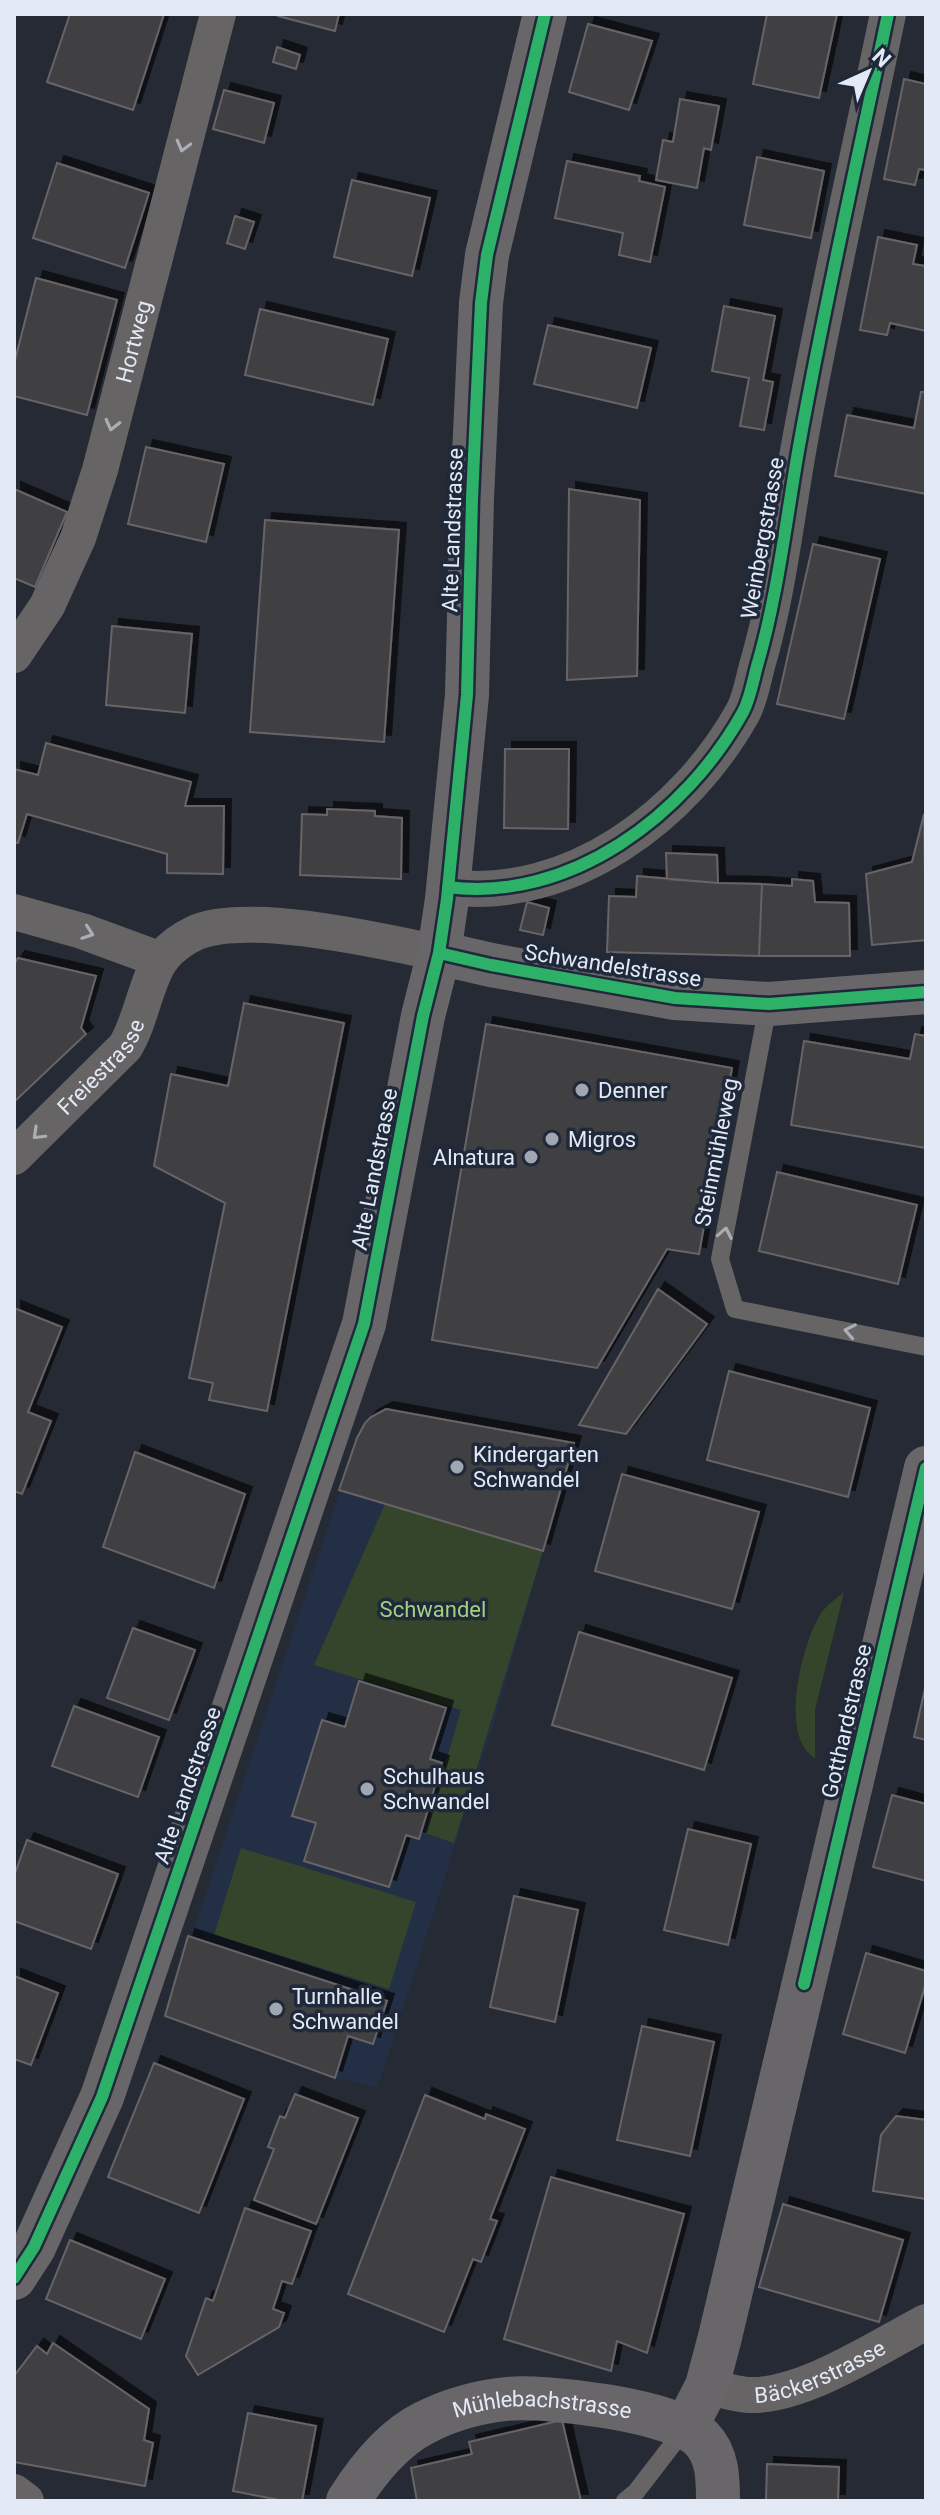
<svg xmlns="http://www.w3.org/2000/svg" width="940" height="2515" font-family="Roboto,sans-serif">
<style>
.built{fill:#222f44}
.green{fill:#35452c}
.building{fill:#413f42;stroke:#676467;stroke-width:2;filter:url(#shadow)}
.lines{fill:none;stroke-linecap:round;stroke-linejoin:round}
.lane{stroke:#666465;stroke-width:18}
.street{stroke:#666465;stroke-width:36}
.secondary{stroke:#69666a;stroke-width:44}
.cycleway-casing{stroke:#1f293a;stroke-width:17}
.cycleway{stroke:#2db169;stroke-width:12}
.oneway{stroke:#abaeb5}
.poi-dot{fill:#a0a7b2;stroke:#1f293a;stroke-width:3}
.labels{text-anchor:middle;stroke-width:7;stroke-linejoin:round;paint-order:stroke}
.street-label{font-size:22px;fill:#e3eaf6;stroke:#1f293a}
.poi-label{font-size:22px;fill:#e3eaf6;stroke:#1f293a;text-anchor:start}
.park-label{font-size:22px;fill:#a3d080;stroke:#1f293a}
</style>
<defs>
<filter id="shadow"><feDropShadow dx="7" dy="-7" stdDeviation="0" flood-color="#0009"/></filter>
</defs>
<rect width="100%" height="100%" fill="#252a34"/>
<path class="built" d="M386,1409L574,1443L496,1717L378,2087L335,2078L165,2016L357,1438L371,1417Z"/>
<path class="green" d="M385,1504L543,1551L454,1843L425,1833L461,1710L314,1665Z
M844,1592L815,1710V1758C778,1736 802,1644 821,1613C827,1605 837,1598 844,1592Z
M241,1848L416,1902L389,1989L214,1935Z"/>
<path class="building" d="M70,14H164L133,110L47,82Z
M279,14H339L335,31L278,16Z
M767,14H837L819,98L753,84Z
M588,24L652,41L629,110L569,92Z
M277,47L300,55L296,69L273,62Z
M904,79L926,84V170L919,169L915,185L884,179Z
M224,90L274,103L264,143L213,129Z
M680,99L719,106L711,150L704,148L697,188L656,180L663,140L673,142Z
M757,157L824,171L811,238L744,225Z
M567,161L640,176L639,181L665,187L650,262L619,255L623,233L555,218Z
M57,163L149,193L125,268L33,238Z
M352,180L430,198L412,276L334,257Z
M235,216L254,222L245,249L227,243Z
M878,237L917,245L913,264L926,266V331L890,323L887,335L860,330Z
M36,278L117,300L87,415L14,396V364Z
M724,306L775,316L763,380L773,382L764,430L740,426L749,378L712,371Z
M260,309L388,339L373,405L245,375Z
M548,325L651,348L637,408L534,384Z
M921,392H926V494L835,476L847,415L914,428Z
M146,447L224,464L206,542L128,524Z
M14,489L67,512L35,587L14,578Z
M569,489L640,500L637,676L567,680Z
M265,520L399,530L384,742L250,732Z
M813,544L880,559L844,719L777,704Z
M112,626L192,634L185,713L106,705Z
M46,743L191,782L185,806H224L223,874L167,873V854L27,814L18,843L14,842V769L38,775Z
M505,749H569L568,829L504,828Z
M327,809L375,811V816L402,818L401,879L300,875L302,814L327,815Z
M924,814L926,940L872,945L866,874L912,862Z
M666,853L717,855L718,883L667,879Z
M637,876L718,883L762,884L759,956L607,952L609,896L636,897Z
M792,879L813,881L815,902L849,903L850,956H759L762,884L792,886Z
M527,902L549,908L543,935L520,930Z
M18,958L96,976L81,1028L86,1034L14,1102V964Z
M244,1003L344,1023L267,1411L209,1400L213,1383L189,1378L225,1203L154,1166L171,1074L228,1086Z
M486,1024L732,1068L699,1254L667,1249L597,1368L432,1340Z
M915,1034L926,1036V1148L791,1125L804,1041L910,1059Z
M777,1172L917,1205L898,1284L759,1251Z
M658,1289L707,1324L626,1434L579,1425Z
M14,1308L62,1327L28,1412L51,1421L22,1494L14,1491Z
M729,1371L870,1408L848,1497L707,1460Z
M386,1409L574,1443L543,1551L339,1490L357,1438L365,1423L371,1417Z
M135,1452L245,1494L214,1588L103,1547Z
M622,1474L759,1512L732,1609L595,1571Z
M133,1628L195,1650L169,1720L107,1698Z
M579,1632L732,1678L704,1770L552,1725Z
M359,1681L446,1708L430,1759L442,1763L419,1839L406,1835L389,1887L304,1861L316,1823L292,1816L322,1720L345,1727Z
M926,1684V1740L914,1737Z
M74,1706L159,1737L138,1797L52,1766Z
M892,1795L926,1804V1881L873,1867Z
M688,1829L751,1844L728,1945L664,1930Z
M27,1840L118,1874L91,1949L14,1921V1876Z
M514,1896L578,1910L555,2022L490,2007Z
M188,1936L387,2001L373,2044L348,2036L335,2078L165,2016Z
M866,1953L926,1971V1983L905,2053L843,2034Z
M14,1976L58,1993L31,2065L14,2059Z
M642,2026L714,2042L690,2156L617,2140Z
M154,2063L244,2099L199,2213L108,2177Z
M295,2094L358,2118L316,2224L254,2200L274,2149L268,2147L280,2116L285,2118Z
M425,2095L485,2119L486,2114L525,2129L490,2219L497,2221L481,2262L473,2259L444,2332L348,2294Z
M896,2116L926,2120V2199L873,2191L881,2135Z
M551,2177L684,2214L647,2353L617,2341L611,2371L504,2339Z
M783,2204L903,2240L879,2322L759,2287Z
M245,2208L311,2231L292,2284L282,2281L273,2309L284,2313L279,2327L198,2375L186,2356L206,2298L213,2301Z
M70,2240L165,2279L141,2339L46,2299Z
M53,2343L149,2409L144,2440L153,2443L145,2486L14,2462V2376L37,2346L47,2354Z
M248,2413L316,2426L302,2501H284L233,2491Z
M562,2420L581,2501H417L411,2468L472,2454L469,2442Z
M767,2464L839,2467L838,2501H766Z"/>
<g class="lines">
<path class="lane" d="M768,1005L720,1259L735,1309L926,1347
M625,2501L636,2492L686,2427"/>
<g class="street">
<path id="s1" d="M14,655L47,606L78,538L100,470L218,14"/>
<path d="M448,887C570,903 686,815 743,712C750,699 753,681 757,666C778,595 786,519 799,446C825,301 858,158 888,14"/>
<path d="M14,912L82,931L161,960"/>
<path id="s2" d="M14,1157L125,1047C141,1022 147,976 163,957C172,946 184,938 197,932C252,911 380,941 439,953"/>
<path id="s3" d="M707,2386C720,2389 736,2395 749,2395C803,2397 878,2347 926,2322"/>
<path d="M14,2492L26,2501"/>
</g>
<g class="secondary">
<path d="M439,953L491,965L675,998L769,1004L926,992"/>
<path d="M14,2278L34,2247L102,2097L364,1324L423,1016L439,953L447,899L467,695L472,499L481,303L487,255L545,14"/>
<path d="M686,2427L707,2386L720,2337L926,1468"/>
<path id="s4" d="M348,2501C367,2471 392,2439 424,2423C449,2410 478,2402 506,2399C546,2395 673,2410 701,2438C718,2455 718,2479 718,2501"/>
</g>
<defs>
<path id="cycleway" d="M448,887C570,903 686,815 743,712C750,699 753,681 757,666C778,595 786,519 799,446C825,301 858,158 888,14
M439,953L491,965L675,998L769,1004L926,992
M804,1984L926,1468
M14,2278L34,2247L102,2097L364,1324L423,1016L439,953L447,899L467,695L472,499L481,303L487,255L545,14"/>
</defs>
<use href="#cycleway" class="cycleway-casing"/>
<use href="#cycleway" class="cycleway"/>
</g>
<defs><path id="oneway-chevron" d="M-2-3.5L2.5 0L-2 3.5" fill="none" stroke-width="1.6" stroke-linecap="round" stroke-linejoin="round" transform="scale(2)"/></defs>
<g class="oneway">
<use href="#oneway-chevron" transform="translate(183 146) rotate(105)"/>
<use href="#oneway-chevron" transform="translate(112 425) rotate(104)"/>
<use href="#oneway-chevron" transform="translate(88 933) rotate(19)"/>
<use href="#oneway-chevron" transform="translate(38 1134) rotate(136)"/>
<use href="#oneway-chevron" transform="translate(725 1233) rotate(-79)"/>
<use href="#oneway-chevron" transform="translate(850 1331) rotate(-169)"/>
</g>
<g class="poi-dot">
<circle cx="582" cy="1090" r="8"/>
<circle cx="552" cy="1139" r="8"/>
<circle cx="531" cy="1157" r="8"/>
<circle cx="457" cy="1467" r="8"/>
<circle cx="367" cy="1789" r="8"/>
<circle cx="276" cy="2009" r="8"/>
</g>
<g class="labels">
<g class="street-label">
<text dy="8" stroke="none"><textPath href="#s1" startOffset="338">Hortweg</textPath></text>
<text transform="translate(452 530) rotate(-88)" y="8">Alte Landstrasse</text>
<text transform="translate(762 538) rotate(-80)" y="8">Weinbergstrasse</text>
<text transform="translate(613 965) rotate(9)" y="8">Schwandelstrasse</text>
<text dy="8" stroke="none"><textPath href="#s2" startOffset="126">Freiestrasse</textPath></text>
<text transform="translate(716 1152) rotate(-79)" y="8">Steinmühleweg</text>
<text transform="translate(374 1169) rotate(-79)" y="8">Alte Landstrasse</text>
<text transform="translate(846 1721) rotate(-77)" y="8">Gotthardstrasse</text>
<text transform="translate(187 1785) rotate(-71)" y="8">Alte Landstrasse</text>
<text dy="8" stroke="none"><textPath href="#s3" startOffset="118">Bäckerstrasse</textPath></text>
<text dy="8" stroke="none"><textPath href="#s4" startOffset="232">Mühlebachstrasse</textPath></text>
</g>
<g class="poi-label">
<text x="598" y="1098">Denner</text>
<text x="568" y="1147">Migros</text>
<text x="515" y="1165" text-anchor="end">Alnatura</text>
<text x="473" y="1462">Kindergarten<tspan x="473" dy="25">Schwandel</tspan></text>
<text x="383" y="1784">Schulhaus<tspan x="383" dy="25">Schwandel</tspan></text>
<text x="292" y="2004">Turnhalle<tspan x="292" dy="25">Schwandel</tspan></text>
</g>
<g class="park-label">
<text x="433" y="1617">Schwandel</text>
</g>
</g>
<rect width="940" height="2515" fill="none" stroke="#e3eaf6" stroke-width="32"/>
<g transform="translate(868 72) rotate(44)" stroke="#1f293a" stroke-width="6" paint-order="stroke">
<path d="M0-6L14 30L0 20L-14 30Z" fill="#e3eaf6"/>
<text y="-12" font-size="22" font-weight="bold" text-anchor="middle" fill="#e3eaf6">N</text>
</g>
</svg>
